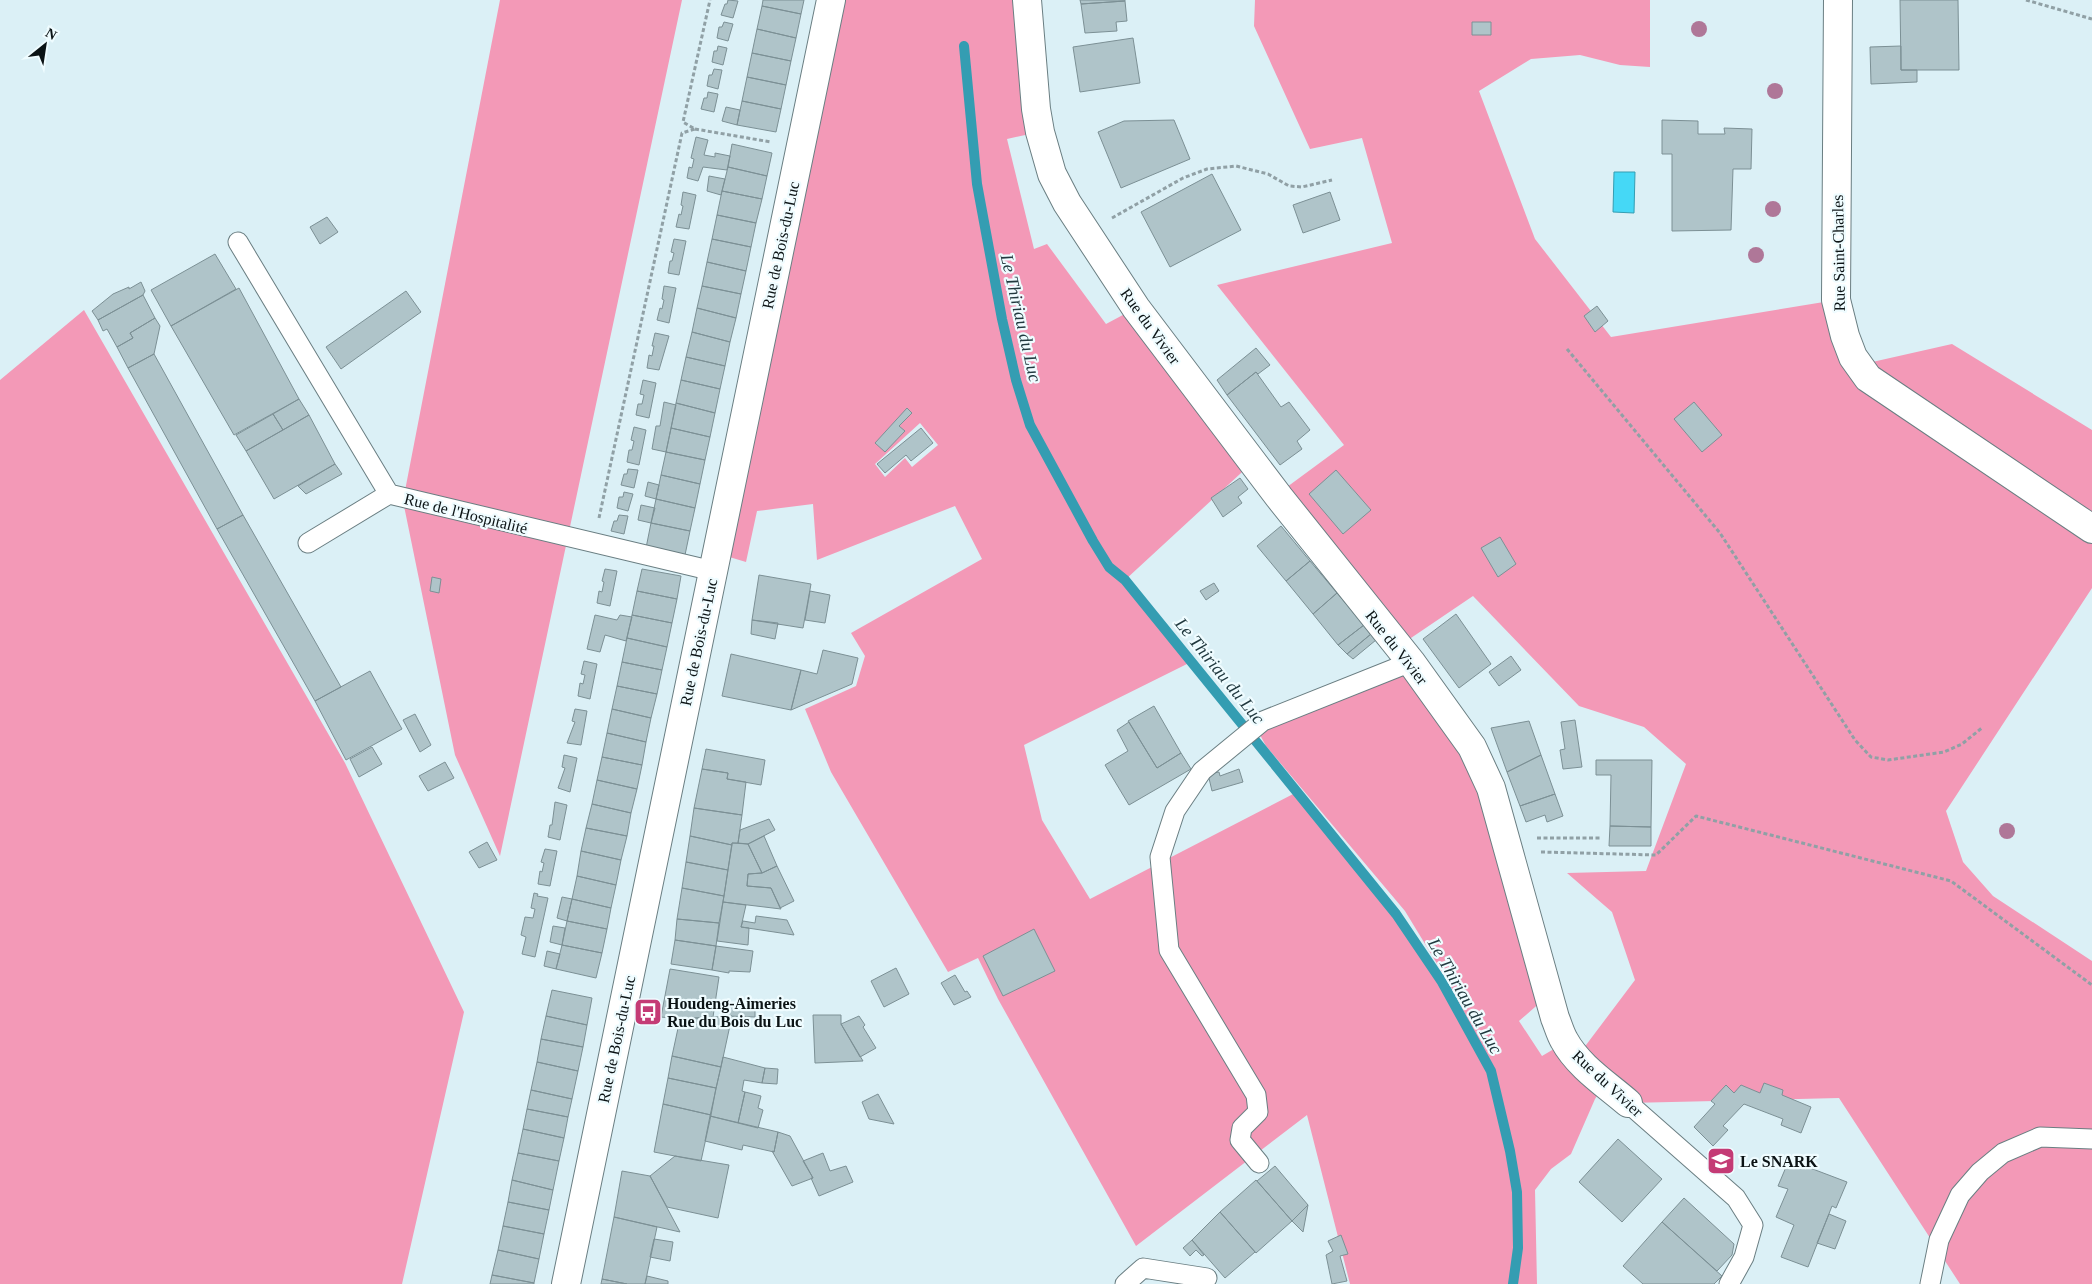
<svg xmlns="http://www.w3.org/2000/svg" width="2092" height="1284" font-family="'Times New Roman',serif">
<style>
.green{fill:#f399b7;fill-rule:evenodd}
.water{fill:#45d8f6;stroke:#349db2}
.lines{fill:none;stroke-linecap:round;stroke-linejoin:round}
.stream{stroke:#349db2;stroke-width:10}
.building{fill:#afc4c9;stroke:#7c9095}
.lane-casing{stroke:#6a7e82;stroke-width:21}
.street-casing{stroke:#6a7e82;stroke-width:30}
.path{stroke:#90a0a5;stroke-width:3;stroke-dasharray:4 2.5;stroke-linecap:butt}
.lane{stroke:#fff;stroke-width:19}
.street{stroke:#fff;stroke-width:28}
.tree{fill:#af7798}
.labels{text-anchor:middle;stroke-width:4.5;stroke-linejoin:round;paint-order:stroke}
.street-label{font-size:16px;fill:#0b1315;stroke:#effcff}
.poi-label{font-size:16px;font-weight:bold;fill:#0b1315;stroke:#effcff;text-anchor:start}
.water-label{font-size:18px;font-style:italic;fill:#21393f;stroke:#effcff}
</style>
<rect width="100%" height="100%" fill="#dbf0f6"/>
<path class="green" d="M500,0H682L500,856L455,755L403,501Z
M831,0H1027L1039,132L1007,139L1034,249L1047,244L1106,324L1136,308L1253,462L1125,580L1191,662L1024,745L1042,820L1090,899L1297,792L1396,914L1442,982L1490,1071H1495L1450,985L1405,911L1266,746L1259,733L1267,726L1407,671L1452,732L1492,814L1543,1000L1519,1021L1542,1056L1559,1046L1601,1089L1595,1099L1571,1154L1551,1169L1535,1190L1537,1284H1350L1307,1115L1136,1246L998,999L978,958L948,972L831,772L805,709L856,686L865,656L851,633L982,559L955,506L817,560L813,504L757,511L746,562L716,553ZM920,423L938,445L912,467L905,458L885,477L875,464Z
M1255,0H1650V67L1620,65L1580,55L1531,59L1479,91L1535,239L1611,337L1836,300L1859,365L1952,344L2092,430V588L1946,811L1963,862L1993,896L2092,961V1284H1960L1839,1098L1628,1103L1577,1057L1635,980L1612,912L1567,873L1646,871L1686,764L1644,727L1579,706L1473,596L1408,640L1287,487L1344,445L1217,285L1392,243L1362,138L1310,149L1254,26Z
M84,310L345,763L464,1012L402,1284H0V380Z"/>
<path class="water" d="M1614,172H1635L1634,213L1613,212Z"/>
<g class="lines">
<path class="stream" d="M964,46L977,184L1002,319L1016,380L1030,425L1093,541L1109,567L1125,580L1396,914L1442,982L1491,1071L1510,1151L1517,1192L1518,1248L1513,1284"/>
</g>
<path class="building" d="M728,0L738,1L733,18L721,15L725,4H727Z
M763,0H804L801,14L762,6Z
M1080,0H1125V1L1081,4Z
M1900,0H1958L1959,70H1901Z
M1125,1L1127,21L1116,22L1117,31L1085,33L1081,4Z
M762,6L801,14L796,38L757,29Z
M724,22L733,24L728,41L717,38L719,27H722Z
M1472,22H1491V35H1472Z
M757,29L796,38L791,61L752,53Z
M1133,38L1140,83L1080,92L1073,47Z
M718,46L727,48L723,65L712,62L714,51H717Z
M1901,46V70H1917V82L1871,84L1870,47Z
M752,53L791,61L786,85L747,77Z
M714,69L722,70L718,89L707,86L709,75H712Z
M747,77L786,85L781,109L742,101Z
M708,92L718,94L714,112L701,109L704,98H707Z
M742,101L781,109L776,132L737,125Z
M726,107L740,110L737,125L722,121Z
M1174,120L1190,159L1121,188L1098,132L1124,121Z
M1662,120L1698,121V134H1725L1724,128L1752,129L1751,169H1733L1731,230L1672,231V154H1662Z
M696,137L708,140L704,155L715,157V153L730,156L727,170L703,167L698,181L687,178L689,167L692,168L694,159L691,158Z
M732,144L772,153L767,176L728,167Z
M728,167L767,176L762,199L722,191Z
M1212,174L1241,230L1170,267L1141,212Z
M709,176L725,179L721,195L707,191Z
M722,191L762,199L756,223L717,215Z
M683,192L696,195L689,229L676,227L679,214L681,215L683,206L681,205Z
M1330,192L1340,220L1303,233L1293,205Z
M717,215L756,223L751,247L712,239Z
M327,217L338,232L320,244L310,227Z
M674,239L686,241L679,275L668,273L670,261H672L674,253L671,252Z
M712,239L751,247L746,271L707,262Z
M215,254L236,289L171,326L151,290Z
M707,262L746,271L741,294L702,286Z
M141,282L145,291L143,295L98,320L92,311L113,294L129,287V289Z
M664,286L676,288L669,323L657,320L660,308L662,309L664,300L662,299Z
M702,286L741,294L736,318L697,308Z
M239,288L299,399L234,435L171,326Z
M406,291L421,312L341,369L326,347Z
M143,295L155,318L130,333L133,338L117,347L107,329L103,331L98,320Z
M1597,306L1608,321L1595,332L1584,316Z
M697,308L736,318L730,342L692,332Z
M155,318L160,326L154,354L128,368L117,347L133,338L130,333Z
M692,332L730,342L725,366L686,357Z
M655,333L669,336L659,370L647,368L649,355L652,356L654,346H652Z
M1256,348L1270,365L1258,374L1256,372L1227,395L1217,380Z
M154,354L243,515L217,529L128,368Z
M686,357L725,366L720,389L681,380Z
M1256,372L1281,407L1289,402L1310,430L1297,441L1302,449L1280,465L1227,395Z
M643,380L656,383L649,418L636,415L638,404H642L644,395L640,394Z
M681,380L720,389L715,413L676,403Z
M299,399L309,415L283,430L273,414Z
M664,402L676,405L666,452L652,449L656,426H660Z
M1694,402L1722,435L1702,452L1674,419Z
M676,403L715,413L710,437L671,428Z
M907,408L912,413L899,426L905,431L885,452L875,443Z
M273,414L283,430L246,451L236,435Z
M309,415L335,464L274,499L246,451Z
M634,427L646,430L639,465L627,462L629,450H632L634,441L631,440Z
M671,428L710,437L705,460L666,452Z
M921,428L933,443L911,461L906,455L885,473L877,464Z
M666,452L705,460L700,484L661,475Z
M335,464L342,474L306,494L298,486Z
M628,469L638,470L634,488L621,485L624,474H627Z
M1336,470L1371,510L1343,534L1309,494Z
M661,475L700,484L695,508L656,499Z
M1240,478L1248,489L1238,497L1242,503L1223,517L1211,498Z
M648,482L659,485L656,499L645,496Z
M624,492L633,494L628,511L617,508L619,497H623Z
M656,499L695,508L690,531L651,523Z
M641,505L655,508L651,523L638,520Z
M243,515L341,687L315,701L217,529Z
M619,515L628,516L624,534L611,531L614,521H617Z
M651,523L690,531L685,555L646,548Z
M1281,526L1310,561L1286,581L1257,546Z
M1500,537L1516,564L1498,577L1481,548Z
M1310,561L1337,593L1313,614L1286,581Z
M605,569L617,571L610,606L597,603L599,591L602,592L604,582L602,581Z
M642,569L681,576L677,599L637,591Z
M759,575L811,584L803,628L752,620Z
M432,577L441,579L439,593L430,591Z
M1214,583L1219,591L1206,600L1200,591Z
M637,591L677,599L672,623L632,615Z
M810,591L830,595L825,623L805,620Z
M1337,593L1364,625L1338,645L1313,614Z
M1456,614L1491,664L1459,688L1423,639Z
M595,615L617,620L620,615L632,617L626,641L605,635L600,652L587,649Z
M632,615L672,623L667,647L627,638Z
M752,620L778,623L775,639L751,634Z
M1364,625L1371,634L1347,654L1338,645Z
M1371,634L1376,640L1353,659L1347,654Z
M627,638L667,647L662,670L622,662Z
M823,650L858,658L852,684L791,710L801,670L817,674Z
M731,654L801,670L791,710L722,696Z
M1511,656L1521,670L1499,686L1489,672Z
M584,661L597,664L590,699L578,696L580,683L583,684L585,675L581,674Z
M622,662L662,670L657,694L617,686Z
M370,671L402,729L346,760L315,701Z
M617,686L657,694L651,718L612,709Z
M1154,706L1181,753L1157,768L1128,721Z
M575,709L587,711L581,745L567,743L575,722L572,721Z
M612,709L651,718L646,742L607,733Z
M415,714L431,745L420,752L403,720Z
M1575,720L1582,767L1563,769L1560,750L1565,749L1561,722Z
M1529,721L1541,755L1507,772L1491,728Z
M1129,722L1157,768L1181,753L1191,769L1129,805L1105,765L1128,751L1117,730Z
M607,733L646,742L642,765L602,757Z
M372,747L382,764L359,777L350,759Z
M706,749L765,760L761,785L727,779L728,773L702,769Z
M564,755L577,758L570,792L558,788L565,768L562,767Z
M1541,755L1555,794L1520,806L1507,772Z
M602,757L642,765L637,789L597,780Z
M1596,760H1652L1651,827L1610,826L1611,775H1596Z
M445,762L454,778L428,791L419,776Z
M702,769L728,773L727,779L746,782L742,815L694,808Z
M1239,769L1243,782L1212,791L1208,774L1219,772L1220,776Z
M597,780L637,789L631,813L592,804Z
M1555,794L1563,816L1547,822L1545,815L1526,822L1520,806Z
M555,802L567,805L560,840L548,837L550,825H552Z
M592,804L631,813L627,836L586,828Z
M694,808L742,815L738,843H732V845L690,836Z
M769,819L775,830L748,844L738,843L740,830Z
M1610,826L1651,827V846H1609Z
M586,828L627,836L621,860L581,851Z
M690,836L732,845L728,870L686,862Z
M764,836L777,866L762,873L748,844Z
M487,842L497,860L479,868L469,852Z
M732,843L748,844L762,873L748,874L747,886L771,888L781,909L723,902Z
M545,849L557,851L550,886L538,884L540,871L542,872L544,863L541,862Z
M581,851L621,860L616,885L577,876Z
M686,862L728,870L724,896L682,888Z
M777,866L794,901L780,908L771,888L747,886L748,874L762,873Z
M577,876L616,885L611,908L572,899Z
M682,888L724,896L719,923L677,919Z
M534,893L538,894L537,896L548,898L535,957L522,954L526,937L521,935L525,917L533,918L535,909L531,908Z
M562,897L572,899L567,921L557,918Z
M572,899L611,908L607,929L567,921Z
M723,902L746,905L741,927L749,928L748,945L717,941Z
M756,916L787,920L794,935L741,927L743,921L755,923Z
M677,919L719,923L716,946L675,940Z
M567,921L607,929L602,953L562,945Z
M553,926L565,928L562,945L550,942Z
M1034,929L1055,971L1003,996L983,956Z
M675,940L716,946L712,970L671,964Z
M562,945L602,953L596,978L556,969Z
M716,946L753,951L750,972L729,971V973L712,970Z
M547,951L560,954L556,969L544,966Z
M896,968L909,994L884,1007L871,981Z
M670,969L719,977L713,1017L680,1019L661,1017Z
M955,975L965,992L967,991L971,997L954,1005L941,983Z
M552,990L592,998L587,1025L546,1016Z
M727,1004H755V1017L727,1016Z
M813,1015H841V1024L863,1061L815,1063Z
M546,1016L587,1025L583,1047L541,1039Z
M732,1016L721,1067L672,1056L680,1019Z
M859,1016L865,1025L863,1027L876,1048L860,1057L841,1024Z
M541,1039L583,1047L578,1071L537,1062Z
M672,1056L721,1067L716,1088L668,1078Z
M723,1057L765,1068L762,1083L744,1080L742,1091L745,1092L738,1123L710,1116Z
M537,1062L578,1071L572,1099L531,1090Z
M765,1068L778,1069L777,1084L762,1083Z
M668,1078L716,1088L711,1115L663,1104Z
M1764,1083L1783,1090L1782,1095L1811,1107L1801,1133L1781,1125L1783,1119L1744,1104L1723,1126L1728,1130L1713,1146L1694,1127L1715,1104L1711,1101L1726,1085L1734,1093L1741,1085L1760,1093Z
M531,1090L572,1099L568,1117L527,1109Z
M745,1092L761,1096L758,1108L763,1110L758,1128L738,1123Z
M878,1094L894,1124L869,1119L862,1102Z
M663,1104L711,1115L701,1161L654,1152Z
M527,1109L568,1117L564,1138L523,1129Z
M710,1116L778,1132L774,1152L743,1145L742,1150L705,1141Z
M523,1129L564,1138L559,1161L518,1153Z
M778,1132L790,1136L813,1178L792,1186L772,1151L774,1152Z
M1618,1139L1662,1179L1622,1222L1579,1182Z
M518,1153L559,1161L553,1190L512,1180Z
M823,1153L830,1171L846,1166L853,1182L819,1196L811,1178H813L803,1161Z
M675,1156L729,1165L718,1218L667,1207L650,1176Z
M1789,1160L1847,1182L1836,1208L1832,1206L1808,1267L1781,1257L1794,1225L1776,1217L1788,1189L1778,1186Z
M1275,1166L1308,1205L1292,1221L1257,1181Z
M622,1171L650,1176L680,1232L614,1217Z
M512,1180L553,1190L549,1210L508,1202Z
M1256,1180L1292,1221L1256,1253L1220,1212Z
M1684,1198L1734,1244L1732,1255L1717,1271L1662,1222Z
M508,1202L549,1210L544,1234L503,1226Z
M1308,1205L1306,1216L1303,1232L1292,1221Z
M1220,1212L1255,1252L1225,1278L1192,1240Z
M1829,1214L1846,1221L1835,1249L1817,1243Z
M614,1217L657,1227L645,1284H627L602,1279Z
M1662,1222L1722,1276L1714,1284H1643L1623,1266Z
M503,1226L544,1234L539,1259L498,1250Z
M1341,1235L1348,1254L1340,1256L1347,1281L1332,1284L1326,1255L1333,1251L1328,1241Z
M654,1239L673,1242L670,1261L650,1257Z
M1192,1240L1204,1255L1202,1256L1196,1250L1190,1256L1183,1248Z
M498,1250L539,1259L534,1283L492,1275Z
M492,1275L534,1283V1284H490Z
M647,1276L668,1281V1284H645Z
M602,1279L627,1284H601Z"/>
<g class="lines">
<defs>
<path id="lane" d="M238,242L389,494L713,571
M308,543L389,494
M1628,1103L1736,1198L1753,1225L1744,1257L1729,1284
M1259,1163L1240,1140L1242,1128L1258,1112L1256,1095L1169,950L1160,857L1175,811L1202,771L1263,721L1411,662
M1125,1284L1143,1268L1207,1278
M1930,1284L1939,1240L1960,1195L1980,1172L2003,1153L2040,1137L2092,1139"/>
<path id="street" d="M1027,0L1036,109L1040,132L1052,174L1067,203L1136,308L1279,497L1411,662L1472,747L1491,788L1555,1018C1558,1025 1560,1033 1564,1040C1578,1066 1606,1084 1628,1103
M1838,0L1836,300L1845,336L1853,357L1868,378L2092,529
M566,1284L831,0"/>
</defs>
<use href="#lane" class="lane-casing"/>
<use href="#street" class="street-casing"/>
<path class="path" d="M2026,0L2092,19
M695,129L771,142
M1112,218L1183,178L1207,169L1236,166L1268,174L1289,186L1302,187L1332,180
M1567,349L1720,533L1855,740L1871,757L1888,760L1944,752L1962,744L1983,727
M599,518L682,133L695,129L683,122L710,0
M1537,838H1601
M1541,852L1656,855L1696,816L1951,881L2092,985"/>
<use href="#lane" class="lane"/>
<use href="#street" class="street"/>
</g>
<g class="tree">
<circle cx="1699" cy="29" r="8"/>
<circle cx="1775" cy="91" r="8"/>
<circle cx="1773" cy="209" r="8"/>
<circle cx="1756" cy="255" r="8"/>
<circle cx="2007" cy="831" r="8"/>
</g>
<defs>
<symbol id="bus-square" viewBox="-11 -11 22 22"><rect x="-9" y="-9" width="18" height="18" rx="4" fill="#c43b75" stroke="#effcff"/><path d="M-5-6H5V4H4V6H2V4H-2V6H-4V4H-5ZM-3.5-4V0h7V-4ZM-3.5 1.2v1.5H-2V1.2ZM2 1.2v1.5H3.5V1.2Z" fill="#fff"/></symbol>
<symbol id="school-square" viewBox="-11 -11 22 22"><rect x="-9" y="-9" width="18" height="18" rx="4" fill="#c43b75" stroke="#effcff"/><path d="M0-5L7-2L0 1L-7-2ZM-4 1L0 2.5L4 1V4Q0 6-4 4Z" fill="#fff"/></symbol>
</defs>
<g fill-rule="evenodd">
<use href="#bus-square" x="632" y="996" width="32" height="32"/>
<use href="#school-square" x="1705" y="1145" width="32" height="32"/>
</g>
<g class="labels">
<g class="street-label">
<text transform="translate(780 245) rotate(-78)" y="6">Rue de Bois-du-Luc</text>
<text transform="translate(1838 253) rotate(-91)" y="6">Rue Saint-Charles</text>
<text transform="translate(1151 326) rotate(54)" y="6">Rue du Vivier</text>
<text transform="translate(466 513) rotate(14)" y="6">Rue de l'Hospitalité</text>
<text transform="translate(698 642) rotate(-78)" y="6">Rue de Bois-du-Luc</text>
<text transform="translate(1397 647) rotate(52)" y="6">Rue du Vivier</text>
<text transform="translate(616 1039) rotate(-78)" y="6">Rue de Bois-du-Luc</text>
<text transform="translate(1608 1083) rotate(43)" y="6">Rue du Vivier</text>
</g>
<g class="poi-label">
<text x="667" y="1009">Houdeng-Aimeries<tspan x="667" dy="18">Rue du Bois du Luc</tspan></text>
<text x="1740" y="1167">Le SNARK</text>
</g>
<g class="water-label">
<text transform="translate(1021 318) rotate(77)" y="6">Le Thiriau du Luc</text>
<text transform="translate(1220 671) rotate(51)" y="6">Le Thiriau du Luc</text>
<text transform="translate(1465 996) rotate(60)" y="6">Le Thiriau du Luc</text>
</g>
</g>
<g transform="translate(45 45) rotate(30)" stroke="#effcff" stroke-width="4" paint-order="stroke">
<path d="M0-4L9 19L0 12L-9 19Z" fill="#0b1315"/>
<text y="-8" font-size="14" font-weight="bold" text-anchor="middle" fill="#0b1315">N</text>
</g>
</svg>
